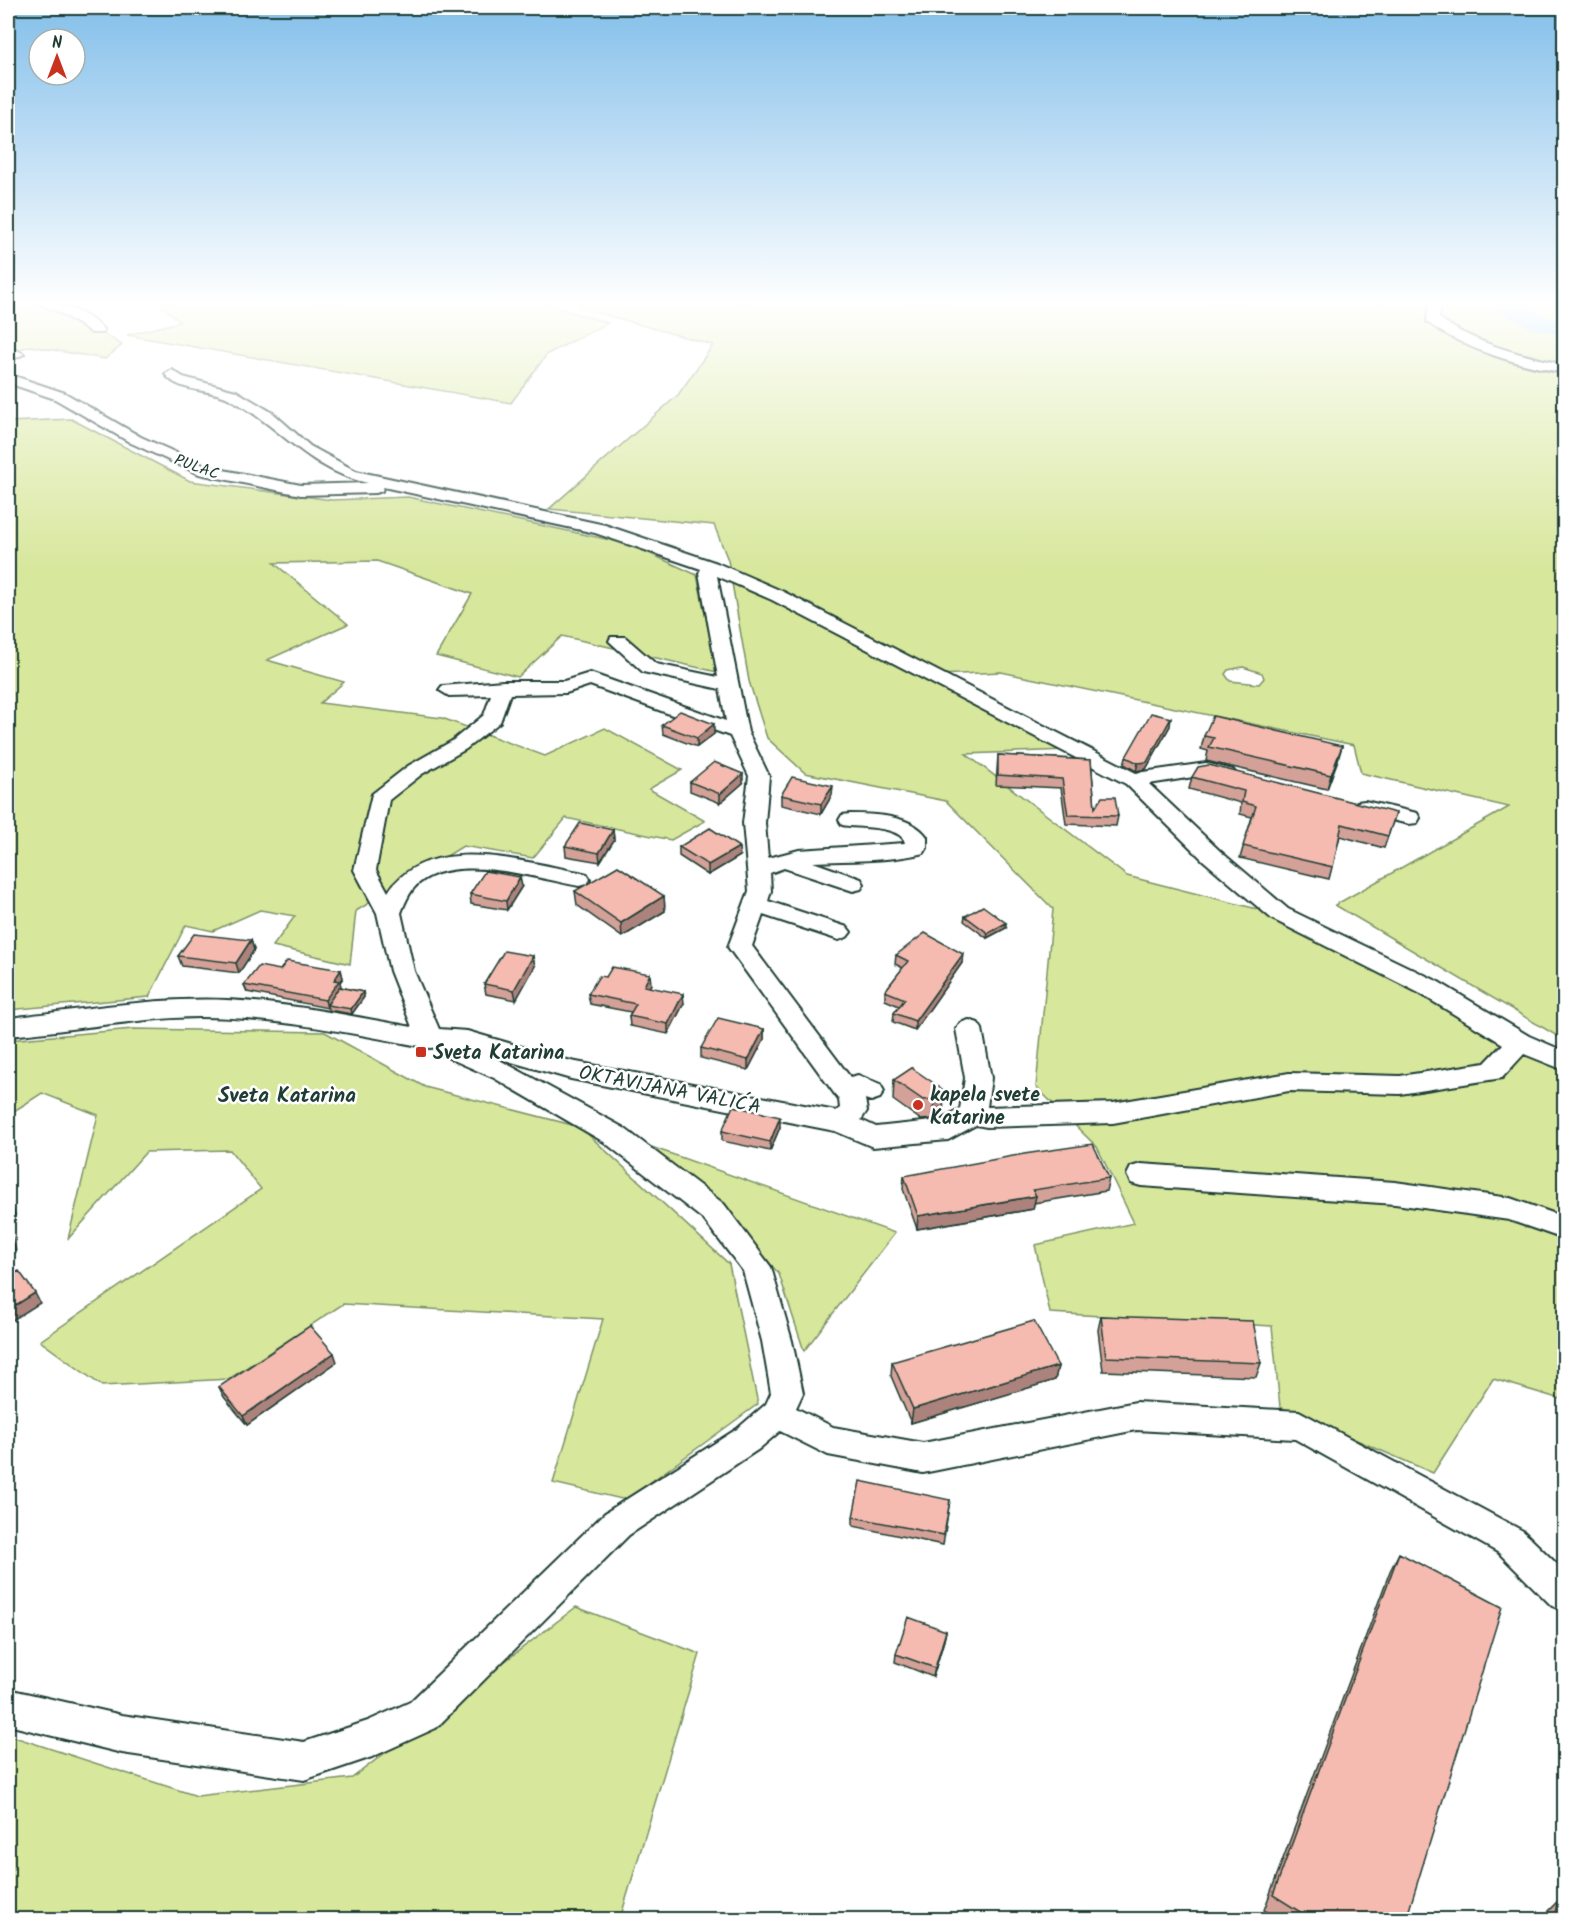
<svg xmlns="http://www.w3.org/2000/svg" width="1572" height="1927" font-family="Kalam,sans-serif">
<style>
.green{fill:#d7e79b;stroke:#7b9268;stroke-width:1.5;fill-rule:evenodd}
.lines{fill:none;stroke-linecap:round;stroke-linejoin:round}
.river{fill:#8bcfec;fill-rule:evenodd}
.minor-casing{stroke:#1f3d34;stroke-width:4}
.minor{fill:#fff;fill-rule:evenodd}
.wall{fill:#d3a197;stroke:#1f3d34;stroke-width:1.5}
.shaded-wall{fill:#ac837b;stroke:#1f3d34;stroke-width:1.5}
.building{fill:#f5bbb0;stroke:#1f3d34;stroke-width:1.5}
.poi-dot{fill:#c8321e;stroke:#fff;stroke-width:2}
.labels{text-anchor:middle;stroke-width:5;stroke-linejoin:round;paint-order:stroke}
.far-street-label{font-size:16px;fill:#1f3d34;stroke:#fff}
.poi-label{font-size:20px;font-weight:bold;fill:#1f3d34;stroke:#fff;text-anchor:start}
.street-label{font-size:20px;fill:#1f3d34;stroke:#fff}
.neighbourhood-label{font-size:21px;font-weight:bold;fill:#1f3d34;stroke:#fff}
</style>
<rect width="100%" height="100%" fill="#fff"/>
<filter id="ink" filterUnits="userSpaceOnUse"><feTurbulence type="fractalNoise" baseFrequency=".0167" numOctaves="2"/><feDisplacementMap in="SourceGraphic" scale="12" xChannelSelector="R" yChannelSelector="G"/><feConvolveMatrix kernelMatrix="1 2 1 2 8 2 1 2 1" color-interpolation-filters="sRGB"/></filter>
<g filter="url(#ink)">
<path class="green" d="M8,303H42L64,309L122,345L105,359L30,346L8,353Z
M159,303H543L608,323L547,354L511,403L127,335L180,322Z
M578,303H1564V1040L1335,905L1509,807L1361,773L1354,745L1001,672L939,675L1093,749L966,754L1127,876L1313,923L1564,1072V1400L1493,1379L1433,1473L1280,1407L1272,1326L1050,1313L1035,1245L1134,1223L1097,1147L1036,1087L1053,909L946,801L805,773L767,738L749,681L728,560L714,525L549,509L678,395L713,345L580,308ZM1243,667L1262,673L1264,678L1259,684L1230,681L1225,674L1228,670Z
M71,419L190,481L332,500L408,497L629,544L697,575L717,672L562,636L518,677L436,656L472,594L377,561L274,563L348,624L267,660L344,682L320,703L442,718L545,756L605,728L682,770L649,789L705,821L671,840L566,818L533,858L463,846L356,911L350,964L273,946L295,916L260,910L213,931L186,925L149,997L8,1010V422Z
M133,1029L325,1032L425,1087L580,1127L729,1264L758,1404L626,1500L553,1483L603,1319L343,1304L229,1379L102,1386L40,1341L261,1189L230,1150L146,1152L68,1239L98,1115L42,1093L8,1115V1040Z
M629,1139L895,1233L804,1351L779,1274L719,1204Z
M576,1607L700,1654L620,1919H8V1735L197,1796L352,1778Z"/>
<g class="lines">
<path class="river" d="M1491,303H1520L1546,317L1564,321V335L1530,328L1495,308Z"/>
<defs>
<path id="minor" d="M36,303C60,301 87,312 104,330L102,333H92L59,312Z
M1429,303H1441L1439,318C1476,345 1520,354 1564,365V373C1517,364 1467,351 1427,322Z
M17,350L24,354L8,362V353Z
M172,370L183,377L236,391L273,413L310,446L356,471L605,525L717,563L784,592L1136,773L1206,763L1233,770L1236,774L1233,778L1226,780L1206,775L1149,784L1220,851L1288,909L1437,981L1529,1036L1564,1051V1070L1524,1054L1502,1078L1400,1094L1289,1091L1113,1123L987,1127L976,1125L948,1140L873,1147L835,1131L571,1079L494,1057L624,1128L724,1204L771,1267L792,1341L803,1393L796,1408L833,1427L923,1443L1136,1402L1299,1411L1523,1531L1564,1571V1611L1552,1606L1499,1553L1295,1439L1136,1430L923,1473L828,1455L780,1431L759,1449L629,1535L436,1728L372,1757L304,1780L122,1753L8,1725V1689L122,1715L304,1742L368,1721L410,1702L605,1513L737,1429L766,1404L771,1393L762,1341L743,1271L704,1220L604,1142L494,1078L442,1055L439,1047L430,1048C354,1034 277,1017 199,1017C134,1018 71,1031 8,1036V1018C80,1010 154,997 227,1000C289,1003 351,1016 412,1027L390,971L377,913L354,870L372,794L408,766L452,741L484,715L491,695L449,696L439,690L442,686L503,681H564L590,673L726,721L720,689L643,672L609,641L611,637H625L656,664L718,677L699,573L701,569L595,533L383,487L382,491L376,493L301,495L199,474L131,443L55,399L8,383V374L65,393L141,437L208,467L301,485L368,483C308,470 280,425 228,398C208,388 179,393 165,374ZM717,576L772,600L1126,784L1204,861L1272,919L1419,993L1503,1044L1485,1063L1400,1076L1289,1073L1113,1103L987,1107L991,1078L982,1029L978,1023L969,1020L960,1023L956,1029L965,1078L960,1109L942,1120L876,1127L861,1120L867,1111L865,1099L871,1101L880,1098L884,1091L880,1084L858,1075L850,1077L752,946L763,915L839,940L847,937L851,932L847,927L768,901L771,891L770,873L784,868L853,891L861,889L864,884L861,879L813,862C850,860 887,862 924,853L927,848V837C912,815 874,814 850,814L842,815L839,820L842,825C857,828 902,825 905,843L799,850L768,858L765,823L769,776L748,732ZM590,685L730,736L749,776L743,823L749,891L728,947L839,1100L840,1108L836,1111L571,1061L467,1031L439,1029L414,971L401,913C404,905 408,895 414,888C448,850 535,878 579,886L587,884L590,879L587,874L579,872C522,862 427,832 388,892L376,870L389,800L422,774L466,749L500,722L510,694L566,693Z
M1365,801L1417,813L1420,818L1417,823L1409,824L1357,812L1354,807L1357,802Z
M1141,1164L1395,1182L1510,1198L1564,1217V1239L1509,1220L1395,1204L1141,1186L1131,1183L1127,1175L1131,1167Z"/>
</defs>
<use href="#minor" class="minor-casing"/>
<use href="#minor" class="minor"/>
</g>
<path class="wall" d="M662,725L714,734L697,747L663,734Z
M1170,726L1146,769L1136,771L1124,764L1126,757Z
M1204,736L1342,746L1327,789L1206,761L1208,751L1201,749Z
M998,755L1091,760L1095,808L1118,816L1116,826L1066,824L1061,788L996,785Z
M1192,777L1396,813L1384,848L1340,836L1329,879L1240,858L1252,817L1240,814L1241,803L1189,789Z
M690,782L743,783L720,803L690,791Z
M781,795H832L821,814L781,805Z
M613,830L614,840L600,862L566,856L565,846Z
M679,847L740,856L708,875L679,856Z
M522,886L507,910L471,904L470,894Z
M575,891L664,896L665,911L622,937L577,905Z
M965,916L1006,928L987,938L964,921Z
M251,940L254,950L239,973L182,966L178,956Z
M896,955L962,963L915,1030L893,1022L894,1013L899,1006L885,1000V991L903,968L895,964Z
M535,966L516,1000L486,994L484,984Z
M280,970H341L343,978L340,982L341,987L363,992L364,997L352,1014L328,1010V1008L247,992L244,985Z
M651,984L649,987L684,1003L668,1034L630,1026L629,1016L631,1012L590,1004L588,994Z
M764,1029V1039L748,1070L701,1058V1048Z
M912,1068L943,1111L933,1119L921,1120L893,1100L894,1080Z
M780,1127L770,1151L722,1141V1131Z
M904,1176L1109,1178L1106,1191L1034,1203L1033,1209L917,1229L903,1189Z
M1101,1316L1261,1363L1256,1377L1103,1371L1098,1330Z
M337,1362L247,1425L224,1397L219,1387Z
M892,1362L1058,1366L1055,1380L911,1423L891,1376Z
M950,1500L943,1545L853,1526V1517Z
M1399,1553L1406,1920H1280L1264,1910L1390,1571Z
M946,1631L944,1640L933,1677L895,1662L896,1654Z
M1558,1901L1564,1920H1545L1547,1912Z"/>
<path class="shaded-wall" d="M1171,718L1170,726L1146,769L1136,771L1138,763Z
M714,724V734L697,747V738Z
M1342,746L1338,760L1327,789L1331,775Z
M743,774V783L720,803V794Z
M833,786L832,795L821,814V804Z
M613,830L614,840L600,862L599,853Z
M739,847L740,856L708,875V865Z
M520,877L522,886L507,910L506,901Z
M664,896L665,911L622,937L621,923Z
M1006,923V928L987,938L988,933Z
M251,940L254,950L239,973L236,963Z
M963,954L962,963L915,1030V1021Z
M533,956L535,966L516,1000L514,990Z
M341,970L343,978L340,982L341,988L327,1005V1008L325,1000L334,980Z
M650,974L651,984L645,996L644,986Z
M363,992L364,997L352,1014L351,1009Z
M683,994L684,1003L668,1034V1024Z
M764,1029V1039L748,1070V1060Z
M945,1091L943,1111L933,1119L935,1099Z
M780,1117V1127L770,1151V1142Z
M8,1191L15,1215L8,1218L16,1252L8,1255Z
M1036,1196L1033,1209L917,1229L918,1216Z
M35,1293L40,1303L8,1323V1310Z
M334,1353L337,1362L247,1425L243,1416Z
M1058,1366L1055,1380L911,1423L913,1409Z
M946,1631L944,1640L933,1677L935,1668Z"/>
<path class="building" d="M680,711L714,724L697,738L662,725Z
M1151,713L1171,718L1147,762L1138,763L1126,757Z
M1213,716L1342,746L1331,775L1209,747L1214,738L1204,736Z
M998,755L1091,760L1095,808L1102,797H1115L1118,816L1068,815L1062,779L998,775Z
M714,762L743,774L720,794L690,782Z
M1209,765L1396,813L1388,836L1342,824L1333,867L1243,846L1256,806L1242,802L1244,791L1192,777L1198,767Z
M792,777L833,786L821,804L781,795Z
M580,823L613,830L599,853L565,846Z
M710,828L739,847L708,865L679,847Z
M618,866L664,896L621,923L575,891Z
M485,871L520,877L506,901L470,894Z
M983,906L1006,923L988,933L965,916Z
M925,933L963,954L915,1021L894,1013L905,999L885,991L908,961L896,955Z
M194,934L251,940L236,963L178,956Z
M504,951L533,956L514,990L484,984Z
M287,961L341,970L334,980L339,981L325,1000L244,985L259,966L280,970Z
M612,967L650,974L644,986L683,994L668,1024L629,1016L636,1004L588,994L599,976L606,977Z
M339,987L363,992L351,1009L327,1005Z
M718,1018L764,1029L748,1060L701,1048Z
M912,1068L945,1091L935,1099L923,1100L894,1080Z
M733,1106L780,1117L770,1142L722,1131Z
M1093,1144L1109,1178L1033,1190L1036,1196L918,1216L904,1176L1024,1154Z
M8,1229L11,1242L8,1243Z
M19,1271L35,1293L8,1310V1277Z
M1101,1316L1253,1321L1261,1363L1106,1357Z
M1034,1321L1058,1366L913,1409L892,1362Z
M310,1326L334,1353L243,1416L219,1387Z
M860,1481L950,1500L944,1535L853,1517Z
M1399,1553L1502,1607L1406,1920H1313L1273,1895Z
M908,1617L946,1631L935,1668L896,1654Z
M1558,1901L1564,1905V1920H1553Z"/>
</g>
<linearGradient id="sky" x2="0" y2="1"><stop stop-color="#83bfea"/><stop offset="0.53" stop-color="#fff"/><stop offset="1" stop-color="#fff" stop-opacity="0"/></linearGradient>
<rect width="1572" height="572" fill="url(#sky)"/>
<g class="poi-dot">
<rect x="415" y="1046" width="12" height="12" rx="3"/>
<circle cx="918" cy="1105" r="6"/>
</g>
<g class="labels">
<g class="far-street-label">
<text transform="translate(197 466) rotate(20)" y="6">PULAC</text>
</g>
<g class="poi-label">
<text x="433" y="1059">Sveta Katarina</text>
<text x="930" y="1101">kapela svete<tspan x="930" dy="23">Katarine</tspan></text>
</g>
<g class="street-label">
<text transform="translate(670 1089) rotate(11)" y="7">OKTAVIJANA VALIĆA</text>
</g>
<g class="neighbourhood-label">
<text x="287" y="1102">Sveta Katarina</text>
</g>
</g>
<rect width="1572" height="1927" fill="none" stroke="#fff" stroke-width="30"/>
<rect x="15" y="15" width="1542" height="1897" fill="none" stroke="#1f3d34" stroke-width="2" filter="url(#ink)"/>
<g transform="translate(57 57)"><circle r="28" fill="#ffffff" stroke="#a5b1ae" stroke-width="1.5"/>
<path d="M0-4.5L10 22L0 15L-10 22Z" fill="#c8321e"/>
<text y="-9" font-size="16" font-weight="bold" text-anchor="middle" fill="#1f3d34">N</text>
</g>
</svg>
